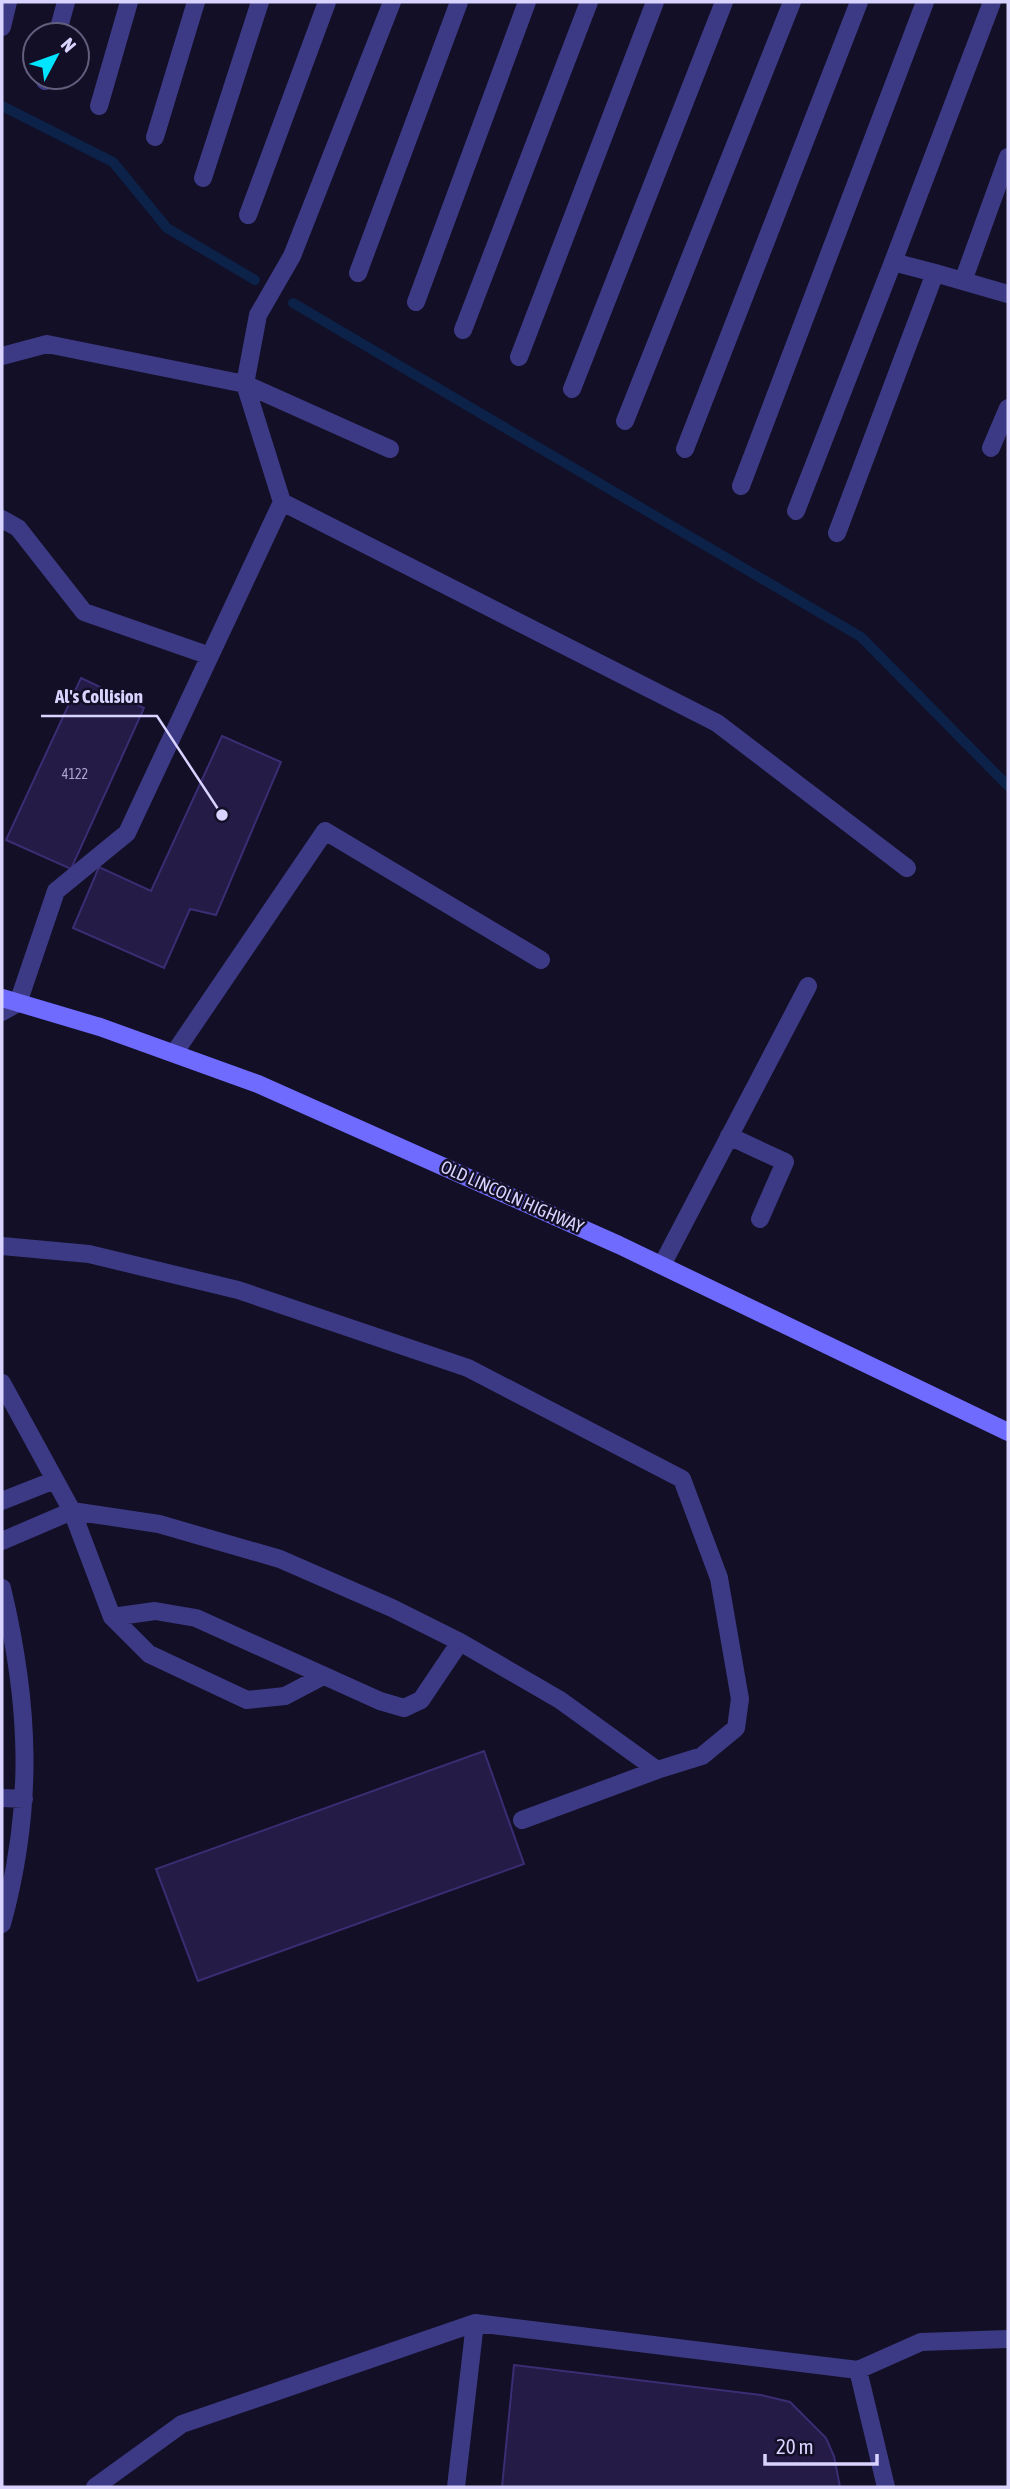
<svg xmlns="http://www.w3.org/2000/svg" width="1010" height="2489" font-family="'Asap Condensed',sans-serif">
<style>
.lines{fill:none;stroke-linecap:round;stroke-linejoin:round}
.stream{stroke:#0c2248;stroke-width:10}
.building{fill:#241b47;stroke:#3b2d73;stroke-width:2}
.service{stroke:#3d3a85;stroke-width:18}
.secondary{stroke:#6f6bff;stroke-width:18}
.labels{text-anchor:middle;stroke-width:5;stroke-linejoin:round;paint-order:stroke}
.number-label{font-size:14px;fill:#aca6d1}
.street-label{font-size:18px;fill:#d9d4ff;stroke:#130f26}
.leader{fill:none;stroke:#d9d4ff;stroke-width:2.5}
.callout-dot{fill:#d9d4ff;stroke:#130f26;stroke-width:2.5}
.callout-label{font-size:19px;text-anchor:middle;font-weight:bold;fill:#d9d4ff;stroke:#130f26;stroke-width:5;stroke-linejoin:round;paint-order:stroke}
</style>
<rect width="100%" height="100%" fill="#130f26"/>
<g class="lines">
<path class="stream" d="M2,106L113,162L167,228L255,280
M293,303L861,637L1008,786"/>
</g>
<path class="building" d="M81,678L144,708L71,869L6,840Z
M222,736L281,762L216,915L190,909L164,968L73,928L99,867L151,891Z
M484,1751L524,1864L198,1981L156,1869Z
M514,2365L761,2395L790,2402L826,2438L834,2456L840,2487H502Z"/>
<g class="lines">
<path class="service" d="M2,27L8,2
M57,35L66,2
M45,81L46,77
M99,106L129,2
M155,137L196,2
M203,178L260,2
M248,215L327,2
M893,262L992,2
M358,273L459,2
M963,281L1008,157
M416,302L527,2
M463,330L589,2
M2,356L47,344L245,384L390,449
M519,357L655,2
M572,389L724,2
M625,421L792,2
M991,448L1008,408
M685,449L859,2
M741,486L925,2
M282,502L717,723L907,868
M796,511L893,262L935,273
M2,519L18,528L84,612L210,656
M837,533L935,273L1008,294
M2,1012L18,1003L56,891L127,833L282,502L245,384L258,315L292,256L392,2
M175,1052L325,831L541,960
M729,1136L785,1162L760,1219
M2,1246L89,1254L238,1290L468,1368L682,1479L719,1578L740,1699L736,1728L702,1756L657,1770L560,1700L460,1642L392,1608L280,1559L159,1524L72,1511L2,1541
M662,1265L808,986
M2,1383L72,1511L112,1617L155,1611L196,1618L380,1701L404,1708L421,1700L460,1642
M2,1501L55,1480
M2,1588C30,1705 34,1807 2,1924
M112,1617L149,1654L247,1700L285,1696L323,1676
M2,1798L24,1799
M522,1820L657,1770
M858,2370L886,2487
M95,2487L182,2424L475,2323
M456,2487L475,2323L858,2370L921,2342L1008,2339"/>
<path class="secondary" d="M2,998L100,1027L258,1084L619,1245L1008,1432"/>
</g>
<g class="labels">
<g class="number-label">
<text x="75" y="779">4122</text>
</g>
<g class="street-label">
<text transform="translate(512 1197) rotate(24)" y="6">OLD LINCOLN HIGHWAY</text>
</g>
</g>
<path class="leader" d="M222 815L157 716H41"/>
<circle class="callout-dot" cx="222" cy="815" r="7"/>
<g class="callout-label">
<text x="99" y="703">Al's Collision</text>
</g>
<rect width="1010" height="2489" fill="none" stroke="#d9d4ff" stroke-width="7"/>
<g transform="translate(56 56) rotate(49)"><circle r="33" fill="#130f26" stroke="#625e7d" stroke-width="2"/>
<path d="M0-5L12 26L0 18L-12 26Z" fill="#00e5ff"/>
<text y="-10" font-size="19" font-weight="bold" text-anchor="middle" fill="#d9d4ff">N</text>
</g>
<path d="M765 2454v10h112v-10" fill="none" stroke="#d9d4ff" stroke-width="3.5"/>
<text x="776" y="2454" font-size="21" fill="#d9d4ff" stroke="#130f26" stroke-width="5" paint-order="stroke">20 m</text>
</svg>
